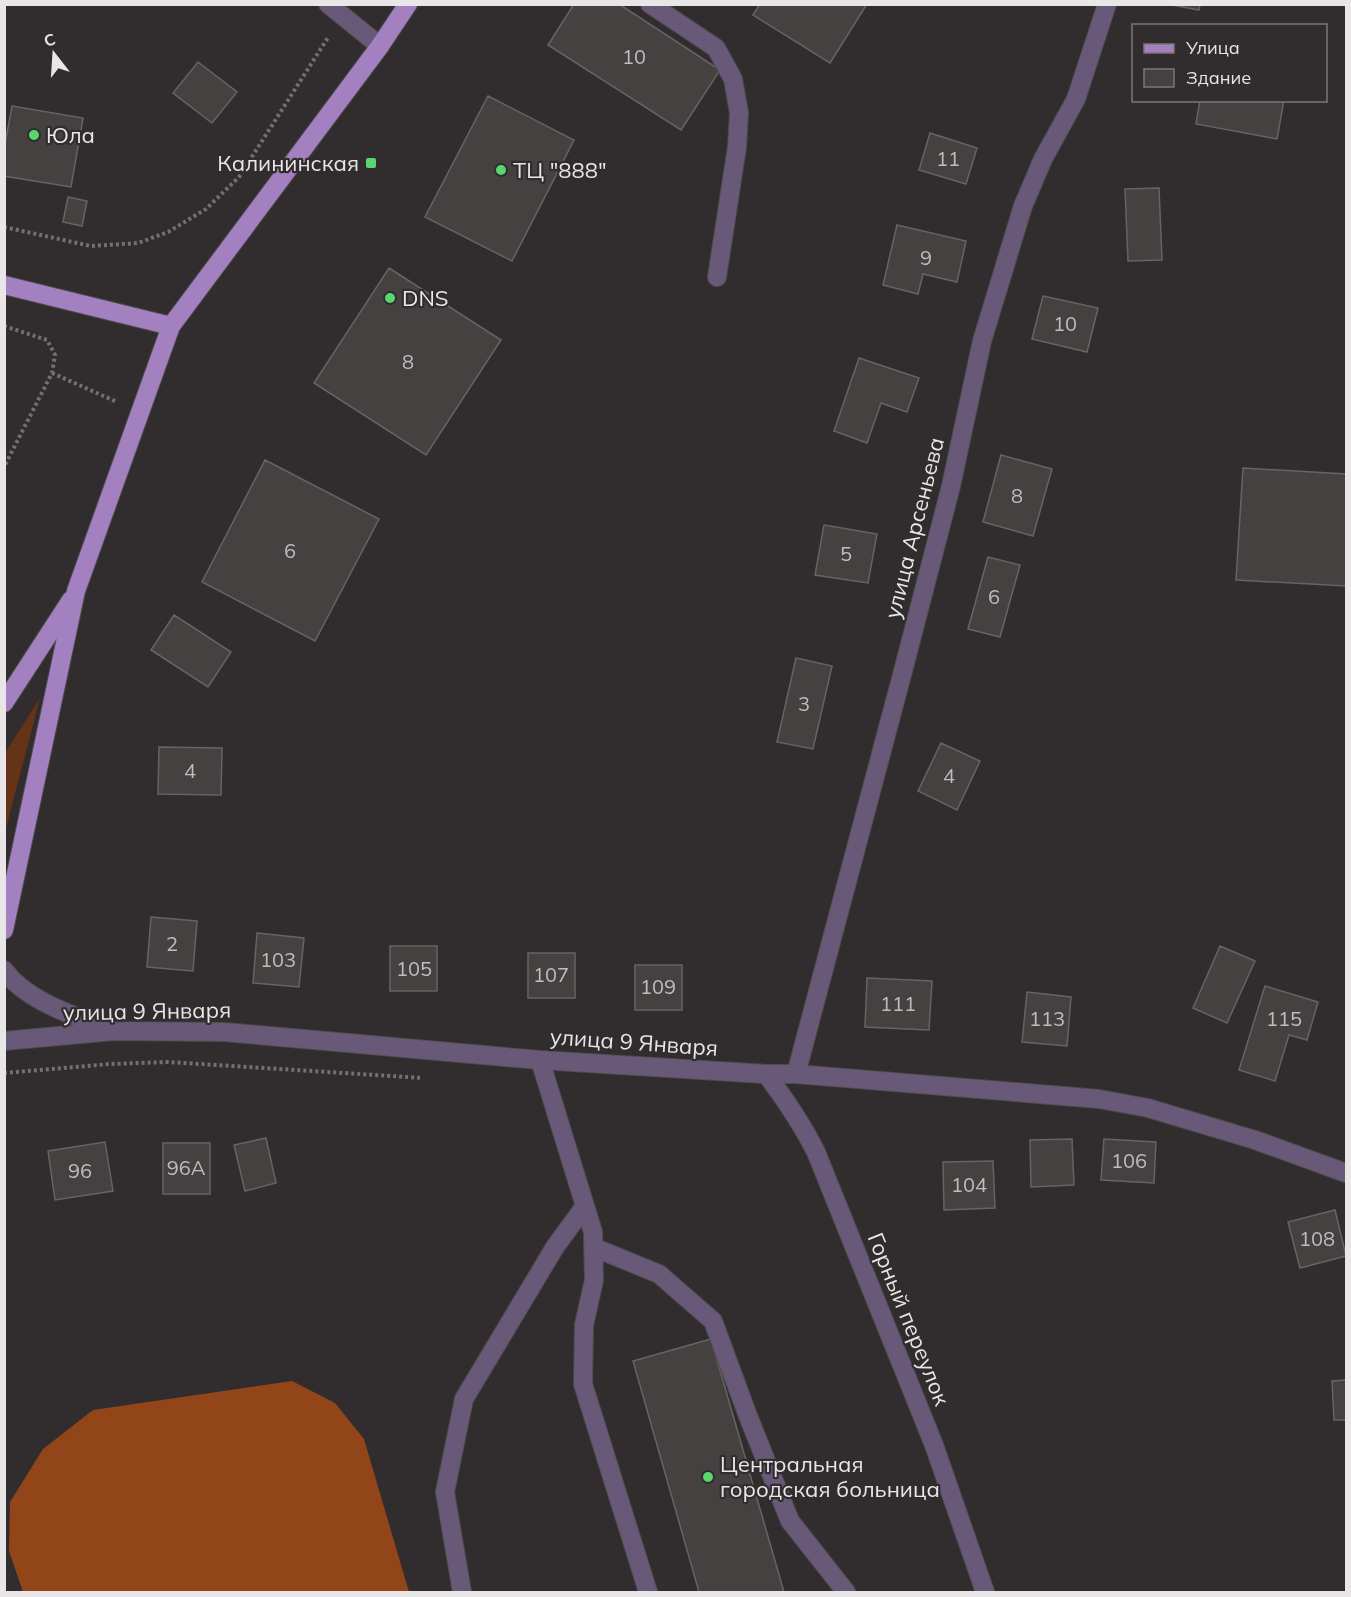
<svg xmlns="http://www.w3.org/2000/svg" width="1351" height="1597" font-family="Mulish,sans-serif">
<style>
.green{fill:#643318}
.forest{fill:#914518}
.building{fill:#464141;stroke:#686363;stroke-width:1.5}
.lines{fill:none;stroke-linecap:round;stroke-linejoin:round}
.minor-casing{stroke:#4e4b4d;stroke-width:20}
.major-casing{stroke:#4e4b4d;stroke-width:20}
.path{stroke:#737072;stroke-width:4;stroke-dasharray:3 3;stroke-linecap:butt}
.minor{stroke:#695978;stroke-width:18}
.major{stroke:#a381c1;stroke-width:18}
.poi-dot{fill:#5bd56e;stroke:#312d2f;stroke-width:2}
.labels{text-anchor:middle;stroke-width:4.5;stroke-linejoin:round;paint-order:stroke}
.number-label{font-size:20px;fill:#c0bdbe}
.poi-label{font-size:22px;fill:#e9e6e8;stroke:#312d2f;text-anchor:start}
.street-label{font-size:22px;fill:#e9e6e8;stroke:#312d2f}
</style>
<rect width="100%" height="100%" fill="#312d2f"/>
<path class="green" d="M40,698L5,832V753Z"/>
<path class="forest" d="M292,1381L335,1403L364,1439L409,1592H23L9,1551L10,1502L43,1449L93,1410Z"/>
<path class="building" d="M574,4H619L720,70L681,130L548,45Z
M760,4H867L830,63L753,15Z
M1167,4H1200L1199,10Z
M198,62L237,92L212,123L173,93Z
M488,96L574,140L512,261L425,217Z
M1200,100H1284L1277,139L1196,124Z
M12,106L83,118L71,187L4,176V149Z
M930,133L977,148L966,184L919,170Z
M1159,188L1162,260L1128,261L1125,189Z
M68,197L87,201L82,226L63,222Z
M897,225L966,241L957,282L923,274L918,294L883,285Z
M389,268L501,340L426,455L314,383Z
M1043,296L1098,308L1087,352L1032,339Z
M859,358L919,378L907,412L881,403L867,443L834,431Z
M1001,455L1052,469L1033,536L983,522Z
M265,460L379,519L315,641L202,582Z
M1243,468L1346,474V586L1236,580Z
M824,525L877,534L868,583L815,575Z
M988,557L1020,565L1000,637L968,629Z
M174,615L231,652L208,687L151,650Z
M796,658L832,666L813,749L777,742Z
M941,743L980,761L957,810L918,791Z
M159,747L222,748L221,795L158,794Z
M151,917L197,921L193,971L147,967Z
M257,933L304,938L299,987L253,983Z
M390,946H437V991H390Z
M1220,946L1255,961L1227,1023L1193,1008Z
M528,953H575V998H528Z
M635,965H682V1010H635Z
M867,978L932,981L929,1030L865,1027Z
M1265,986L1318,1002L1307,1040L1289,1035L1275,1081L1239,1070Z
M1027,992L1071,997L1067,1046L1022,1042Z
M266,1138L276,1183L245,1191L234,1145Z
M1072,1139L1074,1185L1031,1187L1030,1140Z
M1104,1139L1156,1142L1154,1183L1101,1180Z
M105,1142L113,1191L55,1200L48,1151Z
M163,1143H210V1194H163Z
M993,1161L995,1208L944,1210L943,1162Z
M1335,1210L1346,1256L1300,1268L1288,1222Z
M711,1339L784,1592H699L633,1361Z
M1346,1380V1420H1334L1332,1381Z"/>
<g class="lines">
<defs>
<path id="minor" d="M328,4L380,46
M650,4L716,48L733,79L739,113L737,147L717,277
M4,970C26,1001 75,1016 108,1029
M4,1041L113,1031L224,1032L540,1060L766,1074H796L1099,1099L1148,1108L1255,1140L1346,1173
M540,1060L593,1232L594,1280L584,1325L583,1384L648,1592
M766,1074C785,1099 802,1124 816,1152L934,1445L985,1592
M796,1074L903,671L951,486L982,341L1023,206L1043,159L1076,99L1107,4
M593,1247L659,1274L713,1321L748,1416L790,1521L846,1592
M462,1592L445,1492L464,1399L555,1247L585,1206"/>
<path id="major" d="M4,285L171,326
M4,703L71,600
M4,930L76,591L171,326L380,46L408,4"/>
</defs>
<use href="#minor" class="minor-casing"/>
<use href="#major" class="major-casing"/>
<path class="path" d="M4,227L91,246L138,243L168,232L206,209L239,177L329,36
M4,326L47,340L55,355L52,373L4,467
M52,373L117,402
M4,1073L110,1064L168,1062L423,1078"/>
<use href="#minor" class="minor"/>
<use href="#major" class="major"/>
</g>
<g class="poi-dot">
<circle cx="34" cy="135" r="6"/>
<rect x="365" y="157" width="12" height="12" rx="3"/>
<circle cx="501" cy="170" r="6"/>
<circle cx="390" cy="298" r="6"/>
<circle cx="708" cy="1477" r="6"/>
</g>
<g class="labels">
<g class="number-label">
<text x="634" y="64">10</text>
<text x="948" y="166">11</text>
<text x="926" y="265">9</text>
<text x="1065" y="331">10</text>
<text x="408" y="369">8</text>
<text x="1017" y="503">8</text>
<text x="290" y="558">6</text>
<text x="846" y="561">5</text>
<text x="994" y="604">6</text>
<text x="804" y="711">3</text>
<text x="190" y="778">4</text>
<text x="949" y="783">4</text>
<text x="172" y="951">2</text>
<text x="278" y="967">103</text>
<text x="414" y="976">105</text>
<text x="551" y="982">107</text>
<text x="658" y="994">109</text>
<text x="898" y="1011">111</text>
<text x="1047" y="1026">113</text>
<text x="1284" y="1026">115</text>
<text x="1129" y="1168">106</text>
<text x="186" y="1175">96А</text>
<text x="80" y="1178">96</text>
<text x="969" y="1192">104</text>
<text x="1317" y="1246">108</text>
</g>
<g class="poi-label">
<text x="46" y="143">Юла</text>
<text x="359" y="171" text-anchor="end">Калининская</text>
<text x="513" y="178">ТЦ "888"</text>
<text x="402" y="306">DNS</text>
<text x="720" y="1472">Центральная<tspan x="720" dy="25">городская больница</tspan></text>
</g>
<g class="street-label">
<text transform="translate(914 528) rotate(-76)" y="8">улица Арсеньева</text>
<text transform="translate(147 1011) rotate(-1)" y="8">улица 9 Января</text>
<text transform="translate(634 1042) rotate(4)" y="8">улица 9 Января</text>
<text transform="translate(909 1319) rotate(68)" y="8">Горный переулок</text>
</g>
</g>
<rect width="1351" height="1597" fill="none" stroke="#e9e6e8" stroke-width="12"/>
<rect x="1132" y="24" width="195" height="78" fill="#312d2f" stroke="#7b7779" stroke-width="1.5"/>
<rect x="1144" y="44" width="30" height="9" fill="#a381c1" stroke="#7b7779" stroke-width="1.5"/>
<text x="1186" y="54" font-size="18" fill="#e9e6e8">Улица</text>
<rect x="1144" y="69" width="30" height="18" fill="#464141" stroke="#7b7779" stroke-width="1.5"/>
<text x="1186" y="84" font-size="18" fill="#e9e6e8">Здание</text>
<g transform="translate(54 54) rotate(343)" stroke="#312d2f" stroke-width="4.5" paint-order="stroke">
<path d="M0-4.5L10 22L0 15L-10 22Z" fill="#e9e6e8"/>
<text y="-9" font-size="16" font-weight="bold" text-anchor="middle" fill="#e9e6e8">С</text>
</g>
</svg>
